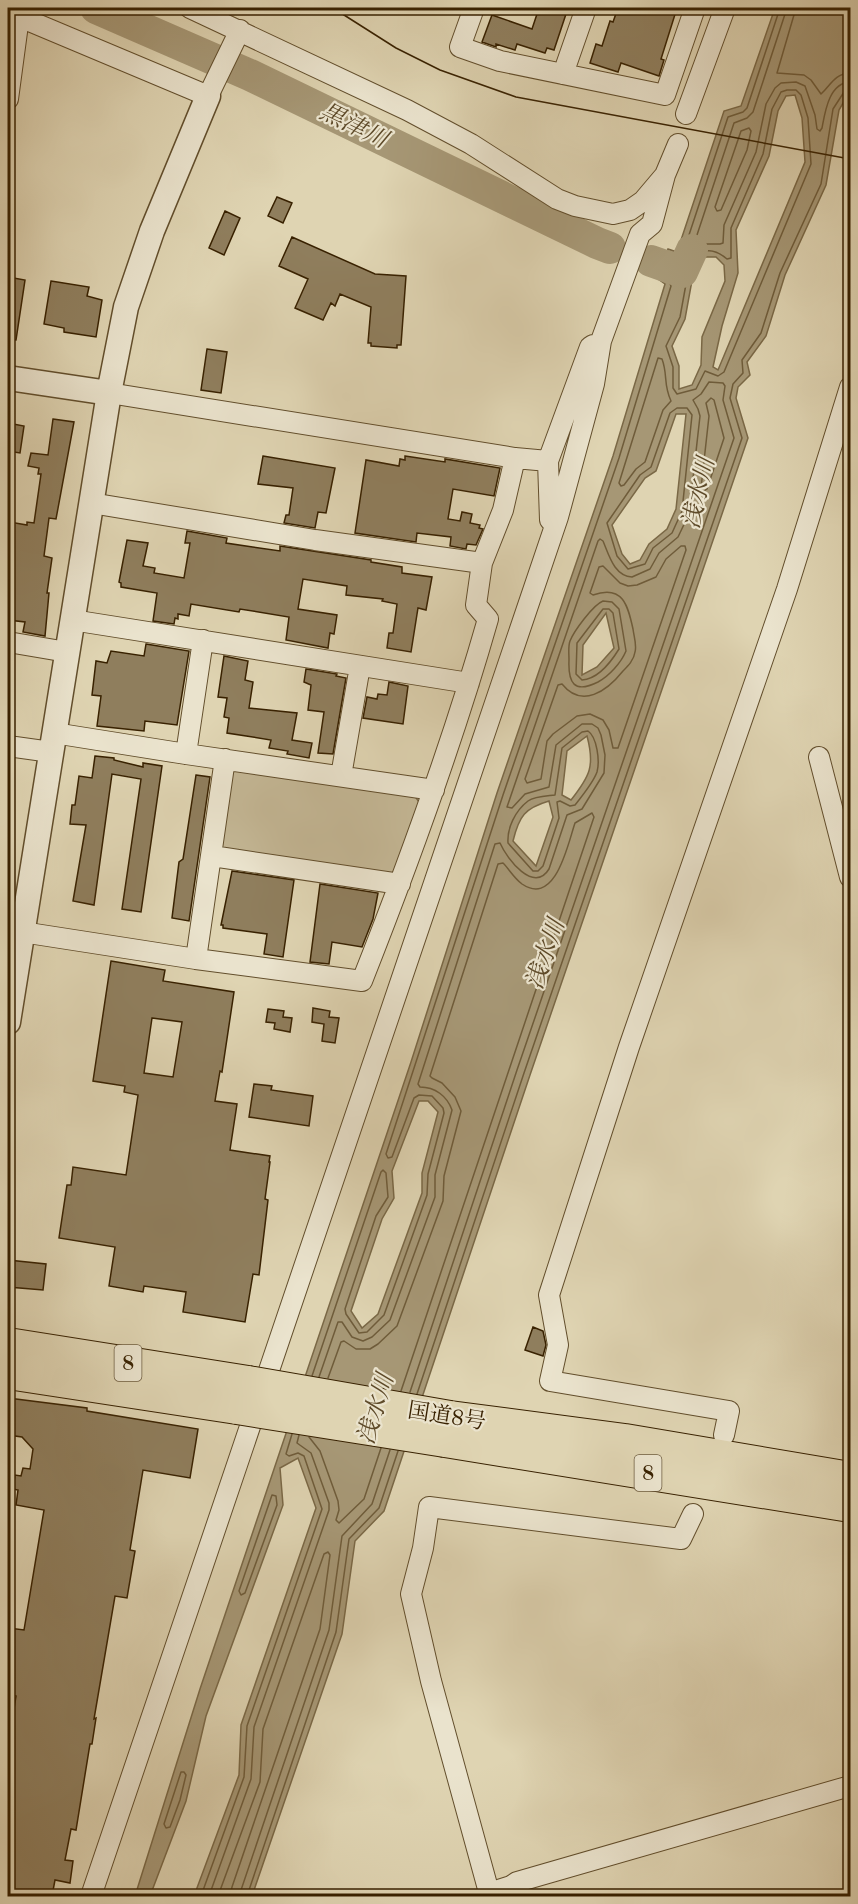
<svg xmlns="http://www.w3.org/2000/svg" width="858" height="1904" font-family="'Old Standard TT','Noto Serif JP',serif">
<style>
.green{fill:#c3b694;stroke:#7e6c4a;stroke-width:1.5}
.water{fill:#a69775;stroke:#7a6846;stroke-width:1.5;fill-rule:evenodd}
.lines{fill:none;stroke-linecap:round;stroke-linejoin:round}
.shore{stroke:#6f5c3a;stroke-width:1.5}
.river{stroke:#a69775;stroke-width:32}
.building{fill:#8f7e5d;stroke:#382100;stroke-width:1.5;fill-rule:evenodd}
.minor-casing{stroke:#624e2c;stroke-width:22}
.tertiary-casing{stroke:#624e2c;stroke-width:27}
.trunk-casing{stroke:#382100;stroke-width:34}
.minor{stroke:#eae3cd;stroke-width:20}
.tertiary{stroke:#eae3cd;stroke-width:24}
.trunk{stroke:#dfd4b2;stroke-width:32}
.tram{stroke:#382100;stroke-width:1.5}
.trunk-bridge-casing{stroke:#382100;stroke-width:34;stroke-linecap:butt}
.trunk-bridge{stroke:#dfd4b2;stroke-width:32}
.labels{text-anchor:middle;stroke-width:4.5;stroke-linejoin:round;paint-order:stroke}
.shield{fill:#eae3cd;stroke:#6d5b3e;stroke-width:1.5}
.shield-label{font-size:21px;font-weight:bold;fill:#382100}
.street-label{font-size:22px;fill:#382100;stroke:#eae3cd}
.water-label{font-size:24px;font-style:italic;fill:#5e4a29;stroke:#eae3cd}
</style>
<rect width="100%" height="100%" fill="#dfd4b2"/>
<filter id="stains"><feTurbulence type="fractalNoise" baseFrequency=".00333" numOctaves="4"/><feColorMatrix values="0 0 0 0 .2 0 0 0 0 .09 0 0 0 0 .02 0 0 0 .5 -.17"/></filter>
<radialGradient id="worn" r=".72"><stop offset=".6" stop-color="#630" stop-opacity="0"/><stop offset="1" stop-color="#630" stop-opacity=".3"/></radialGradient>
<path class="green" d="M229,765L412,792L419,802L393,877L217,851Z"/>
<path class="water" d="M775,8H850V91L839,110L826,185L785,275L766,336L747,362L750,375L738,387L736,398L748,438L530,1075L384,1511L355,1541L342,1634L252,1896H194L239,1775L241,1725L316,1508L298,1458L280,1468L283,1505L206,1716L186,1801L150,1896H135L200,1689L411,1062L497,793L613,456L665,284L658,279L668,249L677,252L724,111L741,106ZM795,95L802,118L805,162L718,370L713,367L722,326L738,273L736,230L769,156L778,111L786,96ZM703,257H716L724,265L725,281L702,337L701,365L692,385L679,389V366L672,346L685,319L695,264ZM676,414H686L676,509L667,529L649,544L640,560L630,564L622,554L612,525L645,478L656,471ZM606,613L614,648L597,667L582,675L583,645ZM587,736C595,766 590,776 571,800L562,795L567,751ZM549,801L553,817L536,866L513,841C519,816 525,808 549,801ZM419,1101H428L438,1112L422,1173V1193L378,1314L362,1328L351,1311L382,1219L394,1198L392,1171Z"/>
<g class="lines">
<path class="shore" d="M787,8L753,112L747,118L734,123L695,241V244H720L723,243L724,225L756,152L766,104L775,88L781,83L796,82L805,86L815,115L817,129L820,131L822,128C825,112 829,83 850,82
M796,8L777,73L804,75L811,80L821,94C831,85 834,74 850,73
M787,90H796L801,95L808,118L811,164L724,372L718,376L705,371L696,389L677,394L673,388V367L666,346L680,317L690,262C702,248 713,247 727,259L731,258V228L763,154L772,109L781,92Z
M749,128L751,131L747,150L721,210L717,211L715,207L741,131Z
M658,358L662,359C668,375 663,384 671,401L663,410L645,462L636,469L624,485L621,486L619,483Z
M711,398L714,400L724,438L707,489L704,491L701,488L709,416L706,403Z
M677,408H687L692,415L682,511L672,533L653,548L645,564L628,569L617,556L607,523L640,475L651,467L670,413Z
M681,546H685L686,550L618,748H613L609,730L603,720L590,714L577,716L553,734L547,741L541,779L527,783L525,779L558,685L562,684C582,709 607,691 623,671C628,666 634,660 635,652C637,645 634,637 633,629C628,606 623,584 593,595L590,593L599,567L603,566L620,583L628,586L637,585L656,577L666,559Z
M603,601L612,602L619,609L626,651C621,663 609,676 598,682C574,694 568,683 569,660C569,654 568,646 570,641C574,631 593,605 603,601Z
M603,609H609L613,613L619,649C611,662 598,679 582,680L576,674L577,643Z
M588,731C597,737 600,761 597,772C593,783 582,796 575,805L570,806L560,801L557,802L559,818L543,866L538,871H533L508,843C507,828 515,811 528,801C535,796 547,796 555,795L562,748L582,732Z
M312,1376L381,1172L383,1170L386,1173L388,1197L376,1216L345,1309L346,1314L359,1333L367,1332L384,1315L427,1195L428,1174L444,1113L443,1108L432,1096L419,1095L414,1098L392,1157L388,1158L386,1154L503,795L619,458L671,286L666,274L671,259L679,257L683,253L728,117L743,112L747,108L780,8
M319,1377L338,1322H342L352,1337L363,1341L372,1337L390,1320L435,1197V1175L452,1110C447,1096 435,1087 420,1087L418,1084L495,844L500,843C507,859 534,894 549,869L567,815L582,809L604,773L605,755L601,735L598,728L592,724H582L556,745L549,787L525,794L512,808L507,807L598,541L600,539L603,541C609,555 614,576 632,577L650,569L659,553L678,537L689,514L700,416L698,409L693,400L701,394L709,382L723,383L725,386L723,400L734,438L517,1070L410,1392
M328,1378L341,1342L344,1341L356,1349H370L378,1344L397,1326L443,1201L444,1176L461,1111L455,1097L442,1083L432,1078L430,1076L498,864L503,863C509,869 514,878 522,884C556,907 568,843 575,823L592,813L594,817L401,1391
M417,1394L524,1073L742,438L730,398L733,384L743,373L742,360L761,333L780,273L821,184L833,109L844,92L850,90
M309,1437L320,1451L338,1501L339,1510L336,1520L339,1523L364,1499L381,1448
M272,1495L276,1496L277,1505L245,1593L241,1595L239,1591Z
M181,1772H184L186,1775L180,1800L170,1827L166,1828L164,1824Z
M201,1896L244,1777L247,1726L322,1509L304,1456L298,1453L289,1456L286,1454L292,1434
M209,1896L251,1779L254,1727L329,1510V1503L311,1453L297,1443L299,1435
M218,1896L260,1782L263,1729L324,1554L328,1552L330,1555L320,1629L232,1887L230,1896
M239,1896L329,1630L342,1536L372,1504L390,1450
M247,1896L336,1632L349,1539L379,1508L398,1451"/>
<path class="river" d="M96,8L250,75L597,243L610,248
M651,261L682,272L692,250"/>
</g>
<path class="building" d="M539,8H556L567,11L554,50L547,48L545,53L517,44L515,50L496,44V47L482,42L492,15L532,29Z
M618,8H677L661,59L664,60L659,76L621,63L618,72L590,63L596,44L602,46L610,21L613,22Z
M277,197L292,203L283,223L268,216Z
M225,211L240,218L224,255L209,248Z
M292,237L375,274L406,276L401,345H397V348L371,346V343H368L371,307L340,294L335,306L331,303L323,320L295,308L308,279L279,266Z
M8,277L25,280L16,340L8,339Z
M51,281L89,287L87,296L102,300L96,337L64,332V328L44,324Z
M207,349L227,352L221,393L201,390Z
M53,419L74,422L56,519L49,518L44,556L52,558L47,593H49L45,636L23,632L25,622L8,620L12,589H9L11,570H8V528H9L10,522L27,525V522L34,523L41,474H38L39,468L28,466L31,453L48,455Z
M8,423L24,426L20,453L8,451Z
M263,456L335,468L326,513L318,512L315,528L284,523L286,515H289L293,488L258,484Z
M405,456L445,462V459L500,468L494,496L453,489L448,519L460,521L462,512L472,514L470,523L480,525L479,528L483,529L476,545L467,544L466,549L450,546L451,537L417,533L416,542L355,533L366,460L399,466L400,459L405,460Z
M187,531L227,538L226,543L280,551V546L371,560V562L402,567V573L432,577L426,610L418,608L411,652L387,648L389,633H393L397,604L382,601L383,599L346,595L347,586L303,579L298,609L337,615L334,634L330,633L328,648L286,640L289,617L240,609L239,612L191,604L189,616L178,614V619L175,618L174,624L153,621L157,593L121,587V583L119,582L127,540L148,543L143,566L155,568L154,573L184,578L190,543H185Z
M146,644L189,651L177,725L145,721L144,731L97,726L101,696L92,695L96,661L107,663L111,651L144,656Z
M224,656L248,661L245,680L253,682L249,708L297,713L292,740L312,743L309,758L287,754L288,751L269,748L271,740L227,733L229,718L224,717L227,698L218,697Z
M306,669L337,674L336,676L346,678L333,754L318,753L324,712L308,710L311,685L304,682Z
M389,682L408,686L403,724L363,718L367,697L377,699L378,694L387,695Z
M95,756L114,758V760L143,767V763L162,766L141,912L122,909L141,779L112,774L94,905L73,901L86,825L70,824L72,805H75L79,776L92,778Z
M196,775L210,777L189,921L172,918L179,862L183,859Z
M232,871L294,880L283,957L264,954L267,934L223,928V925H221Z
M320,884L378,893L373,919L362,947L332,942L329,964L310,962Z
M111,961L165,970L163,981L234,992L222,1072L220,1071L215,1101L237,1104L230,1150L270,1156L269,1162H270L265,1199L268,1200L259,1275L253,1274L245,1322L183,1312L186,1292L144,1286L143,1292L109,1286L115,1247L59,1238L67,1185H71L73,1167L126,1175L138,1095L124,1092L125,1086L93,1081ZM152,1018L182,1022L173,1077L144,1073Z
M313,1008L330,1011L329,1017L339,1018L335,1043L322,1041L324,1024L312,1022Z
M268,1009L284,1011L283,1017L292,1018L290,1032L274,1029L275,1023L266,1022Z
M254,1084L272,1086L271,1090L313,1096L309,1126L249,1117Z
M8,1260L46,1264L43,1290L8,1287Z
M533,1327L543,1331L546,1345L543,1356L525,1350Z
M8,1398L87,1408V1411L198,1429L190,1478L143,1470L130,1550L135,1551L127,1598L115,1596L94,1719L96,1718L92,1744H90L76,1830L71,1829L65,1860L73,1861L70,1883L55,1880L52,1896L8,1889V1746L16,1696L8,1694V1642L9,1628L24,1630L44,1510L16,1505L18,1490L13,1489L15,1475L21,1476L23,1468L30,1469L33,1449L22,1437L8,1435Z"/>
<g class="lines">
<defs>
<path id="minor" d="M190,8L407,110L471,144L557,199L575,206L613,214L630,210L643,201L665,175L678,144
M474,8L460,47L500,61L665,95L695,8
M8,12L208,96L240,30
M563,74L586,8
M8,99L19,17
M686,114L725,8
M109,393L515,458L548,461
M91,503L315,540L482,563
M550,520L548,461L590,347L593,345
M72,620L469,683
M8,642L67,652
M54,733L186,754L434,790
M8,746L51,752
M186,754L203,640
M819,757L850,877
M341,776L360,666
M212,856L400,884
M22,932L196,959L362,981C409,862 453,742 488,619L476,605L482,563L503,510L515,458
M196,959L225,759
M724,1435L729,1411L550,1381L558,1345L549,1295L629,1047L787,589L850,387
M489,1893L511,1886L517,1882L850,1786
M91,1896L558,517L594,384L601,341L640,234L652,224L665,175
M490,1896L431,1681L411,1594L423,1548L429,1507L681,1539L693,1514"/>
<path id="tertiary" d="M8,378L109,393
M8,1022L109,393L126,307L152,231L208,96"/>
<path id="trunk" d="M8,1344L248,1382
M8,1373L237,1408
M450,1417L625,1440L850,1478
M445,1441L850,1506"/>
</defs>
<use href="#minor" class="minor-casing"/>
<use href="#tertiary" class="tertiary-casing"/>
<use href="#trunk" class="trunk-casing"/>
<use href="#minor" class="minor"/>
<use href="#tertiary" class="tertiary"/>
<use href="#trunk" class="trunk"/>
<path class="tram" d="M333,8L396,48L440,70L516,97L850,159"/>
<defs>
<path id="trunk-bridge" d="M248,1382L450,1417
M237,1408L445,1441"/>
</defs>
<use href="#trunk-bridge" class="trunk-bridge-casing"/>
<use href="#trunk-bridge" class="trunk-bridge"/>
</g>
<g class="labels">
<g class="shield">
<rect x="114.5" y="1345" width="27" height="36" rx="4.5"/>
<rect x="634.5" y="1455" width="27" height="36" rx="4.5"/>
</g>
<g class="shield-label">
<text x="128" y="1370">8</text>
<text x="648" y="1480">8</text>
</g>
<g class="street-label">
<text transform="translate(447 1415) rotate(9)" y="8">国道8号</text>
</g>
<g class="water-label">
<text transform="translate(354 125) rotate(26)" y="8">黒津川</text>
<text transform="translate(698 493) rotate(-77)" y="8">浅水川</text>
<text transform="translate(545 954) rotate(-71)" y="8">浅水川</text>
<text transform="translate(375 1409) rotate(-73)" y="8">浅水川</text>
</g>
</g>
<rect width="858" height="1904" fill="none" stroke="#dfd4b2" stroke-width="30"/>
<rect x="9" y="9" width="840" height="1886" fill="none" stroke="#382100" stroke-width="3"/>
<rect x="15" y="15" width="828" height="1874" fill="none" stroke="#382100" stroke-width="1.5"/>
<rect width="100%" height="100%" filter="url(#stains)"/>
<rect width="100%" height="100%" fill="url(#worn)"/>
</svg>
